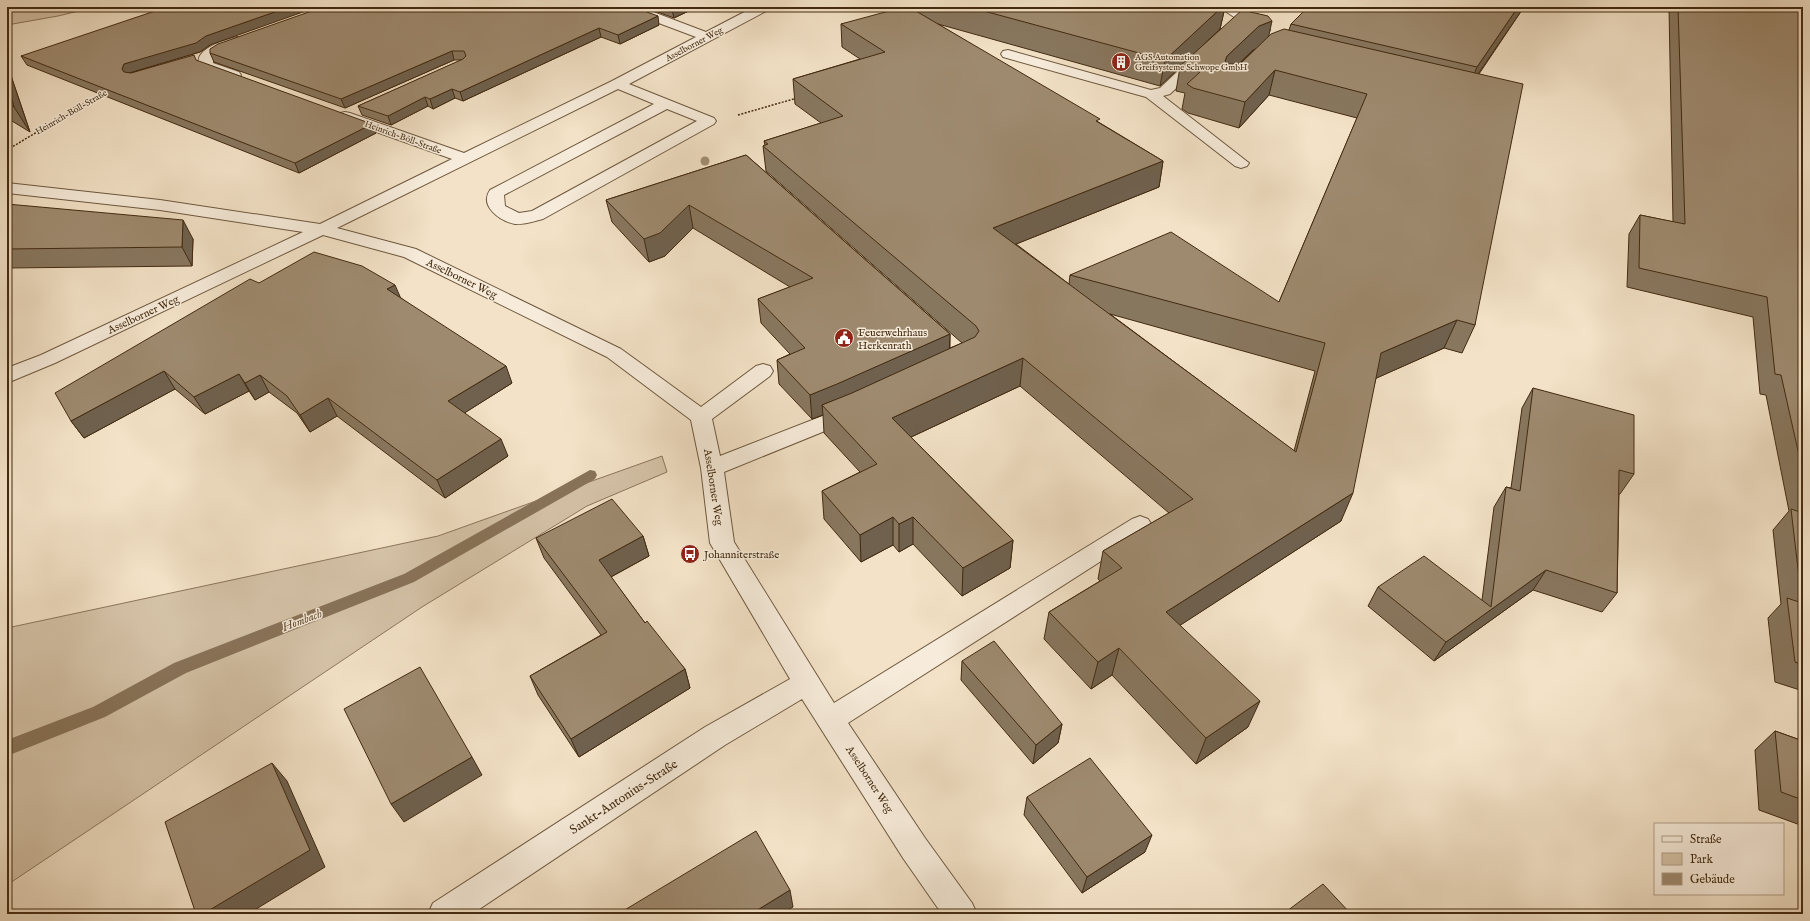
<svg xmlns="http://www.w3.org/2000/svg" width="1810" height="921" font-family="'IM FELL English',serif">
<style>
.green{fill:#d5c3a8;stroke:#8c765c}
.lines{fill:none;stroke-linecap:round;stroke-linejoin:round}
.stream{fill:#887359;fill-rule:evenodd}
.minor-casing{stroke:#6e583e;stroke-width:2}
.path{stroke:#422a10;stroke-width:1.5;stroke-dasharray:2 1.5;stroke-linecap:butt}
.minor{fill:#f7ecdb;fill-rule:evenodd}
.tree{fill:#a28e73}
.wall{fill:#88775f;stroke:#422a10;fill-rule:evenodd}
.shaded-wall{fill:#6f614e;stroke:#422a10}
.building{fill:#9e8a6f;stroke:#422a10}
.labels{text-anchor:middle;stroke-width:3;stroke-linejoin:round;paint-order:stroke}
.far-street-label{font-size:9px;fill:#422a10;stroke:#f7ecdb}
.far-poi-label{font-size:9px;fill:#422a10;stroke:#f7ecdb;text-anchor:start}
.street-label{font-size:11px;fill:#422a10;stroke:#f7ecdb}
.poi-label{font-size:11px;fill:#422a10;stroke:#f7ecdb;text-anchor:start}
.water-label{font-size:12px;font-style:italic;fill:#654e34;stroke:#f7ecdb}
.near-street-label{font-size:13px;fill:#422a10;stroke:#f7ecdb}
</style>
<rect width="100%" height="100%" fill="#f3e2c7"/>
<filter id="stains"><feTurbulence type="fractalNoise" baseFrequency=".005" numOctaves="4"/><feColorMatrix values="0 0 0 0 .2 0 0 0 0 .09 0 0 0 0 .02 0 0 0 .5 -.17"/></filter>
<radialGradient id="worn" r=".72"><stop offset=".6" stop-color="#630" stop-opacity="0"/><stop offset="1" stop-color="#630" stop-opacity=".3"/></radialGradient>
<path class="green" d="M7,7H95L58,16L7,25Z
M662,456L667,472L587,506L422,607L7,885V628L438,536Z"/>
<g class="lines">
<path class="stream" d="M590,470L595,471L597,475L595,479L414,582L186,673L105,717L7,756V740L93,707L174,663L404,574Z"/>
<defs>
<path id="minor" d="M622,7H640L706,32L754,7H770L768,10L629,84L714,118L716,121L714,124L543,219C535,221 523,225 515,224C500,221 479,206 490,190L654,104L618,89L337,228L416,249L621,349L701,407L756,366L763,364L770,366L773,371L770,376L712,419L720,456L843,408L850,406L857,408L861,413L857,418L724,472L734,542L834,703L1132,519L1140,516L1148,519L1152,525L1148,531L848,723L925,838L972,903L977,914H942L903,858L802,699L725,745L472,914H428L433,903L705,727L790,679L710,543L701,468L691,420L607,357L404,257L323,235L55,363L7,383V368L41,355L303,232L160,210L7,193V183L160,200L320,224L452,159L340,119L338,116L340,113L345,112L350,113L464,153L612,81L696,37L624,10ZM667,109L697,121L532,211L519,213L505,206L504,195Z
M1219,7H1234L1268,27L1270,30L1268,33H1258Z
M237,37L242,38L244,41L242,44L221,52L213,57V63L239,72L241,75L239,78H229L201,68C189,50 225,40 237,37Z
M1008,50L1151,90L1160,88L1195,55H1205L1207,58L1205,61L1170,94L1163,96L1249,163L1247,166L1241,168L1235,166L1146,97L1003,57L1001,54L1003,51Z"/>
</defs>
<use href="#minor" class="minor-casing"/>
<path class="path" d="M738,115L797,98
M7,150L102,93"/>
<use href="#minor" class="minor"/>
</g>
<circle class="tree" cx="705" cy="161" r="4.5"/>
<path class="wall" d="M323,7L659,25L620,44L601,37L463,101L455,98L433,109L428,106L391,125L362,115L358,106L462,60H454L345,108L214,62L210,53Z
M644,7H697L674,18Z
M916,7H1225L1220,29L1198,50L1268,37L1289,30L1291,24L1524,7L1479,74L1475,325L1462,353L1444,348L1376,378L1341,521L1180,625L1248,727L1196,764L1112,675L1091,689L1044,639L1049,612L1100,581L1098,579L1103,551L1169,513L1020,386L911,437L1013,540L1010,568L962,596L913,544L899,552L893,545L861,562L824,519L822,491L860,472L824,433L823,415L812,419L779,384L777,360L790,354L761,323L758,299L790,287L693,228L665,256L649,262L612,222L606,200L746,155L950,334V348L962,343L766,171L763,146L765,145L764,141L821,123L795,104L793,79L860,59L842,47L841,24L916,11ZM938,24L1160,86L1180,67L1176,91L1185,93L1182,109L1188,113L1239,128L1269,95L1357,118L1279,302L1070,275L1069,284L1016,244L1159,187L1163,161L1100,123ZM1255,49L1240,64H1239L1253,50ZM1110,314L1315,371L1294,451Z
M1669,7H1803V691L1775,682L1768,618L1781,604L1773,530L1789,511L1766,395L1760,394L1753,317L1627,287L1629,234L1640,215L1673,222Z
M210,45L200,52L129,73H131L196,61L376,133L299,173L27,65L21,56Z
M7,64L30,132L7,118Z
M7,204L193,239L192,266L7,268Z
M259,283L401,298L512,383L464,413L508,456L445,498L337,416L310,432L297,413L269,392L255,400L249,391L205,414L175,389L84,438L71,421Z
M1533,388L1634,474L1620,494H1619L1617,593L1602,612L1533,590L1434,661L1368,606L1378,587L1482,600L1494,507L1506,487L1511,488L1522,408Z
M643,536L649,556L611,577L645,623L685,669L690,688L579,757L538,695L530,676L601,635L544,558L536,538Z
M962,661L1062,724L1058,743L1033,764L961,680Z
M1775,731L1803,741V826L1759,810L1755,750Z
M1027,797L1145,852L1082,893L1024,815Z"/>
<path class="shaded-wall" d="M289,7H317L210,45L200,52L129,73L127,78L122,69L124,64Z
M678,7H697L674,18L672,10Z
M1222,7H1225L1220,29L1160,86L1165,60Z
M1518,7H1524L1469,87L1477,67Z
M658,16L659,25L620,44L618,35Z
M1272,21L1267,44L1253,50L1222,80L1225,61L1227,56L1259,26Z
M599,28L601,37L463,101L460,92Z
M452,51L454,60L345,108L341,99Z
M7,64L30,132L14,107L7,84Z
M1275,70L1269,95L1239,128L1245,102Z
M452,89L455,98L433,109L430,99Z
M425,97L428,106L391,125L388,116Z
M372,124L376,133L299,173L295,163Z
M1163,161L1159,187L991,254L993,228Z
M689,205L693,228L665,256L649,262L644,239Z
M183,220L193,239L192,266L182,247Z
M395,285L402,301L387,289Z
M1457,320L1444,348L1370,381L1381,353Z
M950,334L949,358L822,405L823,415L812,419L810,395Z
M1023,358L1020,386L892,446V418Z
M506,366L512,383L455,419L448,401Z
M164,371L175,389L84,438L71,421Z
M239,374L249,391L205,414L194,397Z
M260,375L269,392L255,400L245,383Z
M328,398L337,416L310,432L300,415Z
M501,439L508,456L445,498L437,480Z
M1353,493L1341,521L1159,639L1166,612Z
M893,517V545L861,562L860,535Z
M913,517V544L899,552V524Z
M643,536L649,556L605,580L599,560Z
M1013,540L1010,568L962,596L963,568Z
M1546,570L1533,590L1434,661L1446,642Z
M1119,648L1112,675L1091,689L1098,662Z
M685,669L690,688L579,757L571,739Z
M1260,701L1248,727L1196,764L1206,738Z
M1062,724L1058,743L1033,764L1036,745Z
M472,757L482,775L404,822L391,804Z
M272,763L287,781L325,867L248,914H203Z
M1152,835L1145,852L1082,893L1087,877Z
M790,890L793,907L781,914H751Z"/>
<path class="building" d="M167,7H289L206,36L196,43L124,64L122,69L124,72L131,73L194,55L196,60L372,124L295,163L21,56Z
M323,7H633L658,16L618,35L599,28L460,92L452,89L430,99L425,97L388,116L358,106L463,59L466,56L464,51H452L341,99L210,53V49L218,44Z
M666,7H678L672,10Z
M895,7H909L1100,119L1096,121L1163,161L993,228L1296,452L1325,343L1070,275L1171,232L1279,302L1367,94L1275,70L1245,102L1193,88L1187,84L1200,72L1180,66L1242,10L1268,16L1272,21L1259,26L1227,56L1225,61L1228,64H1240L1271,34L1284,29L1523,84L1475,325L1457,320L1381,353L1353,493L1166,612L1260,701L1206,738L1119,648L1098,662L1049,612L1122,568L1103,551L1193,499L1023,358L892,418L1013,540L963,568L913,517L899,524L893,517L860,535L822,491L877,464L822,405L852,393L975,337L979,331L976,326L763,146L768,144L764,141L843,116L793,79L885,52L841,24L889,11Z
M969,7H1222L1165,60Z
M1308,7H1518L1477,67L1291,24Z
M1678,7H1803V473L1781,375L1775,374L1767,297L1639,268L1640,215L1685,224Z
M7,84L14,107L7,103Z
M746,155L950,334L837,384L810,395L777,360L805,348L758,299L813,278L689,205L660,233L644,239L606,200Z
M7,204L183,220L182,247L7,249Z
M314,252L362,266L395,285L387,289L506,366L448,401L501,439L437,480L328,398L300,415L287,396L260,375L245,383L239,374L194,397L164,371L71,421L55,393L250,279L259,283Z
M1533,388L1634,415V474L1619,470L1617,593L1546,570L1446,642L1378,587L1424,556L1491,607L1506,487L1520,491Z
M612,499L643,536L599,560L645,623L647,621L685,669L571,739L530,676L607,632L536,538Z
M1791,509L1803,513V665L1795,662L1787,598L1802,603Z
M994,641L1062,724L1036,745L962,661Z
M420,667L472,757L391,804L344,709Z
M1775,731L1803,741V800L1781,792Z
M1090,758L1152,835L1087,877L1027,797Z
M272,763L310,850L203,914H196L165,822Z
M756,831L790,890L751,914H618Z
M1323,884L1351,914H1283Z"/>
<defs>
<symbol id="building-disc" viewBox="-11 -11 22 22"><circle r="9.5" fill="#8f2418" stroke="#f7ecdb"/><path d="M-4-6H4V6H1V3H-1V6H-4ZM-2.5-4.3h1.7v1.8h-1.7ZM.8-4.3h1.7v1.8H.8ZM-2.5-1h1.7V.8h-1.7ZM.8-1h1.7V.8H.8Z" fill="#fff"/></symbol>
<symbol id="civic-disc" viewBox="-11 -11 22 22"><circle r="9.5" fill="#8f2418" stroke="#f7ecdb"/><path d="M-.6-6.5H3V-4.5H.6V-3L4-1V1h2V6H-6V1h2V-1L-.6-3ZM-1.2 2.5V6h2.4V2.5Z" fill="#fff"/></symbol>
<symbol id="bus-disc" viewBox="-11 -11 22 22"><circle r="9.5" fill="#8f2418" stroke="#f7ecdb"/><path d="M-5-6H5V4H4V6H2V4H-2V6H-4V4H-5ZM-3.5-4V0h7V-4ZM-3.5 1.2v1.5H-2V1.2ZM2 1.2v1.5H3.5V1.2Z" fill="#fff"/></symbol>
</defs>
<g fill-rule="evenodd">
<use href="#building-disc" x="1110" y="51" width="22" height="22"/>
<use href="#civic-disc" x="833" y="327" width="22" height="22"/>
<use href="#bus-disc" x="679" y="543" width="22" height="22"/>
</g>
<g class="labels">
<g class="far-street-label">
<text transform="translate(694 44) rotate(-28)" y="3">Asselborner Weg</text>
<text transform="translate(71 112) rotate(-30)" y="3">Heinrich-Böll-Straße</text>
<text transform="translate(403 137) rotate(20)" y="3">Heinrich-Böll-Straße</text>
</g>
<g class="far-poi-label">
<text x="1135" y="60">AGS Automation<tspan x="1135" dy="10">Greifsysteme Schwope GmbH</tspan></text>
</g>
<g class="street-label">
<text transform="translate(462 278) rotate(26)" y="4">Asselborner Weg</text>
<text transform="translate(143 314) rotate(-25)" y="4">Asselborner Weg</text>
<text transform="translate(714 487) rotate(81)" y="4">Asselborner Weg</text>
<text transform="translate(870 779) rotate(57)" y="4">Asselborner Weg</text>
</g>
<g class="poi-label">
<text x="858" y="336">Feuerwehrhaus<tspan x="858" dy="13">Herkenrath</tspan></text>
<text x="704" y="558">Johanniterstraße</text>
</g>
<g class="water-label">
<text transform="translate(302 620) rotate(-21)" y="4">Hombach</text>
</g>
<g class="near-street-label">
<text transform="translate(623 796) rotate(-33)" y="5">Sankt-Antonius-Straße</text>
</g>
</g>
<rect width="1810" height="921" fill="none" stroke="#f3e2c7" stroke-width="24"/>
<rect x="8" y="8" width="1794" height="905" fill="none" stroke="#422a10" stroke-width="2"/>
<rect x="12" y="12" width="1786" height="897" fill="none" stroke="#422a10"/>
<rect x="1654" y="823" width="130" height="72" fill="#f7ecdb" stroke="#af9e8a"/>
<rect x="1662" y="836" width="20" height="6" fill="#f7ecdb" stroke="#af9e8a"/>
<text x="1690" y="843" font-size="12" fill="#422a10">Straße</text>
<rect x="1662" y="853" width="20" height="12" fill="#d5c3a8" stroke="#af9e8a"/>
<text x="1690" y="863" font-size="12" fill="#422a10">Park</text>
<rect x="1662" y="873" width="20" height="12" fill="#9e8a6f" stroke="#af9e8a"/>
<text x="1690" y="883" font-size="12" fill="#422a10">Gebäude</text>
<rect width="100%" height="100%" filter="url(#stains)"/>
<rect width="100%" height="100%" fill="url(#worn)"/>
</svg>
